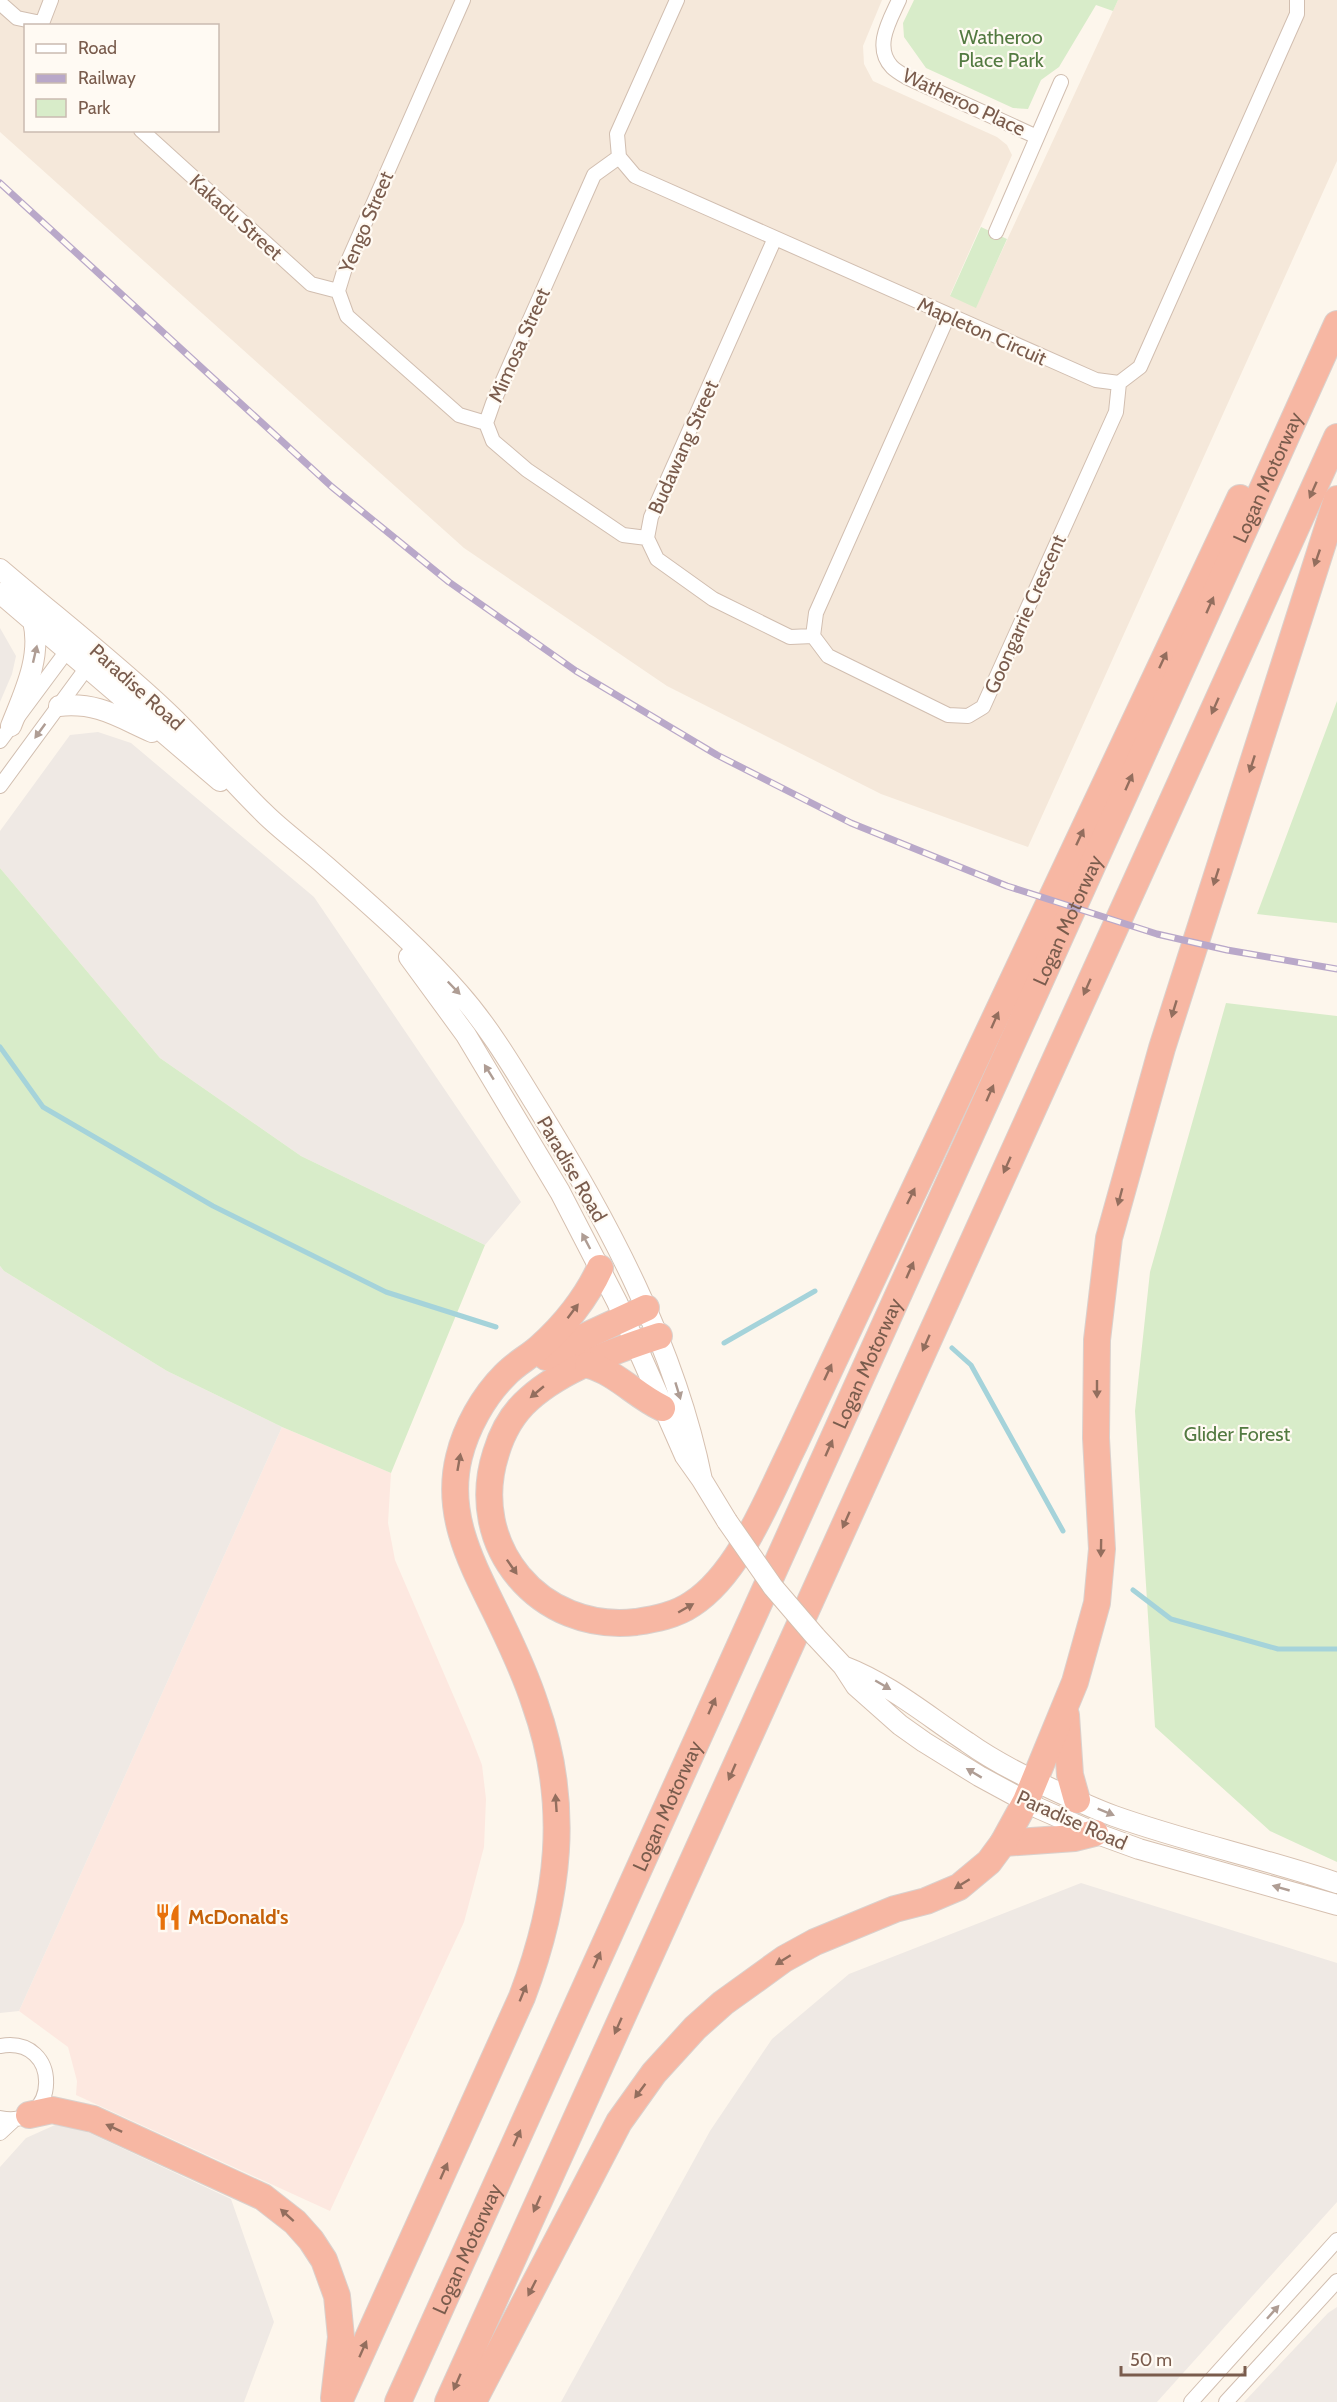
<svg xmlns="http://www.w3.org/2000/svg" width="1337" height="2402" font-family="Cabin,sans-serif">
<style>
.residential{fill:#f5e8da;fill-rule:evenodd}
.commercial{fill:#fde8e0}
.industrial{fill:#efe9e4}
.green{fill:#d8ecc9}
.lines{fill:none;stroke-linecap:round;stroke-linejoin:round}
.stream{stroke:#a5d3da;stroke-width:5}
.street-casing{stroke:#d1beb0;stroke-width:16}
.secondary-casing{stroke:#d6c0b0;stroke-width:22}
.highway-casing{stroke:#dad1cd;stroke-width:28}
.street{stroke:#fff;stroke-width:14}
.secondary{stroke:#fff;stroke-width:20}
.highway{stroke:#f7b7a3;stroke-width:26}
.rail-casing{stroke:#b9a8c9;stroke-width:7}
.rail{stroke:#fffaf3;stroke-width:4.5;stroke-dasharray:14;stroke-linecap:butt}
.secondary-bridge-casing{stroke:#d6c0b0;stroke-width:22;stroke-linecap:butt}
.secondary-bridge{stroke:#fff;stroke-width:20}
.oneway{fill:#936e5e}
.oneway2{fill:#af9d94}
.labels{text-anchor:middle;stroke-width:4.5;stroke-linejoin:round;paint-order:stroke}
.park-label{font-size:20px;fill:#537a41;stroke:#fffaf3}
.street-label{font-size:20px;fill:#7a5c4d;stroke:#fffaf3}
.food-label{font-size:20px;font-weight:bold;fill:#c56008;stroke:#fffaf3;text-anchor:start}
</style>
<rect width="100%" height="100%" fill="#fdf6ec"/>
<path class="residential" d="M0,0H882L863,46L864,64L873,81L997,137L1007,145L1012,155L950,295L976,307L1118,0H1337V161L1028,847L881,794L667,686L464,548L0,132ZM26,26H218V130H26Z"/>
<path class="commercial" d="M282,1427L391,1473L388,1523L395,1560L470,1734L482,1765L486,1799L484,1847L464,1922L330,2211L76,2095L77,2081L68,2047L19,2011Z"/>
<path class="industrial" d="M0,628L16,656L12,674L0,702Z
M98,732L131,743L314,897L521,1202L485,1245L301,1156L160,1058L0,868V831L70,735Z
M0,1266L4,1271L167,1371L282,1427L19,2011L0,2013Z
M1081,1883L1337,1963V2202L1157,2402H561L710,2131L772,2039L849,1974Z
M55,2125L81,2129L231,2199L274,2322L244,2402H0V2167L26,2138Z
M1337,2307V2402H1244L1328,2313Z"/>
<path class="green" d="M914,0H1118L1113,11L1096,5L1059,67L1041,80L1028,109L1013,108L926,68L904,37L903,23Z
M981,227L1007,239L976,308L950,296Z
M1337,701V923L1257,914Z
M0,868L160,1058L301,1156L485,1245L391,1473L282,1427L167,1371L4,1271L0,1266Z
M1226,1003L1337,1016V1862L1270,1831L1155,1727L1135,1411L1150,1272Z"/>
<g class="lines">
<path class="stream" d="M0,1047L43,1107L213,1206L386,1292L496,1327
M724,1343L815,1291
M952,1348L971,1365L1063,1531
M1133,1590L1171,1619L1278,1649H1337"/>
<defs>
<path id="street" d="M463,0L345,268L338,291L347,316L459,415L486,423
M677,0L617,134L619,157L635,176L1096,380L1119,383L1140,367L1297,14V0
M899,0C890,20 873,47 892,67C896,71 903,75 908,78L1037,137
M0,3L17,18L41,23
M41,26L51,0
M141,130L311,284L338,291
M619,157L594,175L493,403L486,423L493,441L527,470L623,535L647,538
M996,232L1061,82
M775,238L651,517L647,538L657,559L713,599L790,637L813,636
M948,316L816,613L813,636L828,656L948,715L968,716L983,707L1116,412L1119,383
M0,741L72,644
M0,786L91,662
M0,2046C63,2035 60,2131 0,2118
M0,2133L14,2120
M1191,2402L1337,2240
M1226,2402L1337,2281"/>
<path id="secondary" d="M0,569C55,616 113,661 166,711C200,743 230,780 264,813C283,832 306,848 327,867C371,906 420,948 459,993C489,1027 512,1066 536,1105C608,1221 675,1346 702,1480
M0,593L220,781
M59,706C98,702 118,717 152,732
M11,726C24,693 42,657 33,621
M409,957L466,1035L560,1192L617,1302L685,1456L702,1480L727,1521
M815,1636L843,1666L856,1686L900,1725L924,1742L979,1776L1038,1808L1095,1833L1139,1849L1337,1905
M843,1666C890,1684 926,1715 967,1742C988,1757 1012,1770 1035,1781C1060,1793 1087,1806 1114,1816C1187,1842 1263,1858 1337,1883"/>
<g id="highway">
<path d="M659,1336C616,1350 562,1369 529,1399C513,1413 502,1433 496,1453C466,1546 540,1633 636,1622C656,1619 676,1615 692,1604C740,1573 769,1495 794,1445L1240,498"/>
<path d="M540,1351L546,1357L564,1346L646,1308"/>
<path d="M588,1365C616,1372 636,1396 662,1408"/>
<path d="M1066,1715L1070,1775L1077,1800"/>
<path d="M1003,1843L1075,1838L1095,1833"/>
<path d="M29,2115L52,2110L93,2119L263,2197L295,2222L311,2240L324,2260L337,2296L341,2337L334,2398"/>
<path d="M339,2402L522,1997C559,1899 571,1805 535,1704C526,1676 513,1648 500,1621C475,1569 444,1518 459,1457C466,1428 483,1397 505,1375C515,1364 529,1357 540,1347C564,1326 587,1297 600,1268"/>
<path id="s1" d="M398,2402L1337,324"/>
<path d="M448,2402L1337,437"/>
<path d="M473,2402L619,2122L654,2073L695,2028L723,2003L784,1959L815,1942L895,1909L926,1901L959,1887L989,1862L1003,1843L1026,1801L1075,1682L1097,1603L1102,1549L1096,1438L1097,1340L1109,1238L1162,1048L1337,499"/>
</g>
</defs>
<use href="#street" class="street-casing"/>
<use href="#secondary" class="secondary-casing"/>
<use href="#highway" class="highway-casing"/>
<use href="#street" class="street"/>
<use href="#secondary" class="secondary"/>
<use href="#highway" class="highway"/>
<defs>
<path id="rail" d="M0,183L332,487L449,582L576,671L717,755L851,823L1007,886L1157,934L1227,950L1337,969"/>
</defs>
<use href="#rail" class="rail-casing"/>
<use href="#rail" class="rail"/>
<defs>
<path id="secondary-bridge" d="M727,1521L773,1587L815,1636"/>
</defs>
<use href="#secondary-bridge" class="secondary-bridge-casing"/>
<use href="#secondary-bridge" class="secondary-bridge"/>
</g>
<defs><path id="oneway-solid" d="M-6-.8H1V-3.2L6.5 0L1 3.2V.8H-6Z" transform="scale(1.5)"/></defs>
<g class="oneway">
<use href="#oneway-solid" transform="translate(1313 490) rotate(114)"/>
<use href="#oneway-solid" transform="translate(1317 558) rotate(109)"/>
<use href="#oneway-solid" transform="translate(1210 605) rotate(-66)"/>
<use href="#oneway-solid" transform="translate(1163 660) rotate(-65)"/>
<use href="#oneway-solid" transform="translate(1215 706) rotate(114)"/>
<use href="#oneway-solid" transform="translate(1252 764) rotate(108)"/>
<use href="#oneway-solid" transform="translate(1129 782) rotate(-66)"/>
<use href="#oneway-solid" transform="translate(1080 837) rotate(-65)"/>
<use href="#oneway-solid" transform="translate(1216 877) rotate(108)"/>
<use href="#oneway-solid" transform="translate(1087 987) rotate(114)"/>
<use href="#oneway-solid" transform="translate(1174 1009) rotate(107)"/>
<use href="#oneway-solid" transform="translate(995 1020) rotate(-66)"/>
<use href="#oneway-solid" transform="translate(990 1093) rotate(-66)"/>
<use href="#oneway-solid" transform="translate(1007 1165) rotate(114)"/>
<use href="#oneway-solid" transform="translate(911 1196) rotate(-64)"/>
<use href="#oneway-solid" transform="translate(1120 1197) rotate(105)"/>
<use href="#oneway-solid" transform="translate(910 1270) rotate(-66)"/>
<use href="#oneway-solid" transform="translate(573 1311) rotate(-53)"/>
<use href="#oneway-solid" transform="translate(926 1343) rotate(114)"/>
<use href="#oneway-solid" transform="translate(828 1372) rotate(-65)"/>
<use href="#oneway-solid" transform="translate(1097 1389) rotate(90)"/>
<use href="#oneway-solid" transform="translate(537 1392) rotate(140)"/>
<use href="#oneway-solid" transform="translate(829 1448) rotate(-66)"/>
<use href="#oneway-solid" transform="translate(459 1462) rotate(-80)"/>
<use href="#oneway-solid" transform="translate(846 1520) rotate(114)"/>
<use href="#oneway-solid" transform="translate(1101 1548) rotate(91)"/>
<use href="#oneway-solid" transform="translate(512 1567) rotate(55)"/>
<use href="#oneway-solid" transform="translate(686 1608) rotate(-30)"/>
<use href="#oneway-solid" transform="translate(712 1706) rotate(-66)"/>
<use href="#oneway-solid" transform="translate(732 1772) rotate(114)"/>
<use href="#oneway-solid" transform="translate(556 1803) rotate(-94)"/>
<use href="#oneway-solid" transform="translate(962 1884) rotate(148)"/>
<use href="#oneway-solid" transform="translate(597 1960) rotate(-66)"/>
<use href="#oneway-solid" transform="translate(783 1960) rotate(148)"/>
<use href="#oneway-solid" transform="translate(523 1993) rotate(-68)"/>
<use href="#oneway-solid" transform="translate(618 2026) rotate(114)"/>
<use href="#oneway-solid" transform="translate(640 2091) rotate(127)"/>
<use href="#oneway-solid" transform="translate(114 2128) rotate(-155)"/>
<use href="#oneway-solid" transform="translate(517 2138) rotate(-66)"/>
<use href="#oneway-solid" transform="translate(444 2171) rotate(-66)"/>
<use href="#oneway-solid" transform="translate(537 2204) rotate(114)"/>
<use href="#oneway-solid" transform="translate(287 2215) rotate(-138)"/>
<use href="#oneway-solid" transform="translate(532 2288) rotate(117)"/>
<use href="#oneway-solid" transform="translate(363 2349) rotate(-66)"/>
<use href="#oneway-solid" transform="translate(457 2382) rotate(114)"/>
</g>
<g class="oneway2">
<use href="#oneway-solid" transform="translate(35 654) rotate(-77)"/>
<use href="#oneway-solid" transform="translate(40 731) rotate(126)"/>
<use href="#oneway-solid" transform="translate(454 988) rotate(46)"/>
<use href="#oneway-solid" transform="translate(489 1072) rotate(-122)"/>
<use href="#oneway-solid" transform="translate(586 1241) rotate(-118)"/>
<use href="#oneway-solid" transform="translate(678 1391) rotate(73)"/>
<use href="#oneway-solid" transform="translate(883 1685) rotate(30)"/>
<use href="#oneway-solid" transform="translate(974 1773) rotate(-149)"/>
<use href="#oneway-solid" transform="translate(1106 1812) rotate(22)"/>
<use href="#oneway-solid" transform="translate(1281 1888) rotate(-164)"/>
<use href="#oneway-solid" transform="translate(1273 2312) rotate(-48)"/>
</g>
<defs>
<symbol id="restaurant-bare" viewBox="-9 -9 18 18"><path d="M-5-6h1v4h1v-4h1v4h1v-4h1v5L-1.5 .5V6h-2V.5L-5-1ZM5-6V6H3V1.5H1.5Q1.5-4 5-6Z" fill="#e8710a" stroke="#fffaf3" stroke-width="2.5" paint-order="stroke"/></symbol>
</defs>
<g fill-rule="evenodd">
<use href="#restaurant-bare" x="149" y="1898" width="38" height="38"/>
</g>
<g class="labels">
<g class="park-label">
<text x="1001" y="44">Watheroo<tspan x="1001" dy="23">Place Park</tspan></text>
<text x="1237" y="1441">Glider Forest</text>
</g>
<g class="street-label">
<text transform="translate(964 102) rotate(25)" y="7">Watheroo Place</text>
<text transform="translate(236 217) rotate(42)" y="7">Kakadu Street</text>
<text transform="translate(366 222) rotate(-67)" y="7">Yengo Street</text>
<text transform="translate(982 331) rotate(24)" y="7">Mapleton Circuit</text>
<text transform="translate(519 345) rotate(-66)" y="7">Mimosa Street</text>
<text transform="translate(683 447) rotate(-66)" y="7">Budawang Street</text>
<text dy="7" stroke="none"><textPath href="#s1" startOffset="2112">Logan Motorway</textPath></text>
<text transform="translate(1025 614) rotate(-66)" y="7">Goongarrie Crescent</text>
<text transform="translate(137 687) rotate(42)" y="7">Paradise Road</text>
<text dy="7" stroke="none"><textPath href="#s1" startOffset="1626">Logan Motorway</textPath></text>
<text transform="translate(572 1169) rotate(60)" y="7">Paradise Road</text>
<text dy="7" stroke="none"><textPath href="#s1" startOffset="1140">Logan Motorway</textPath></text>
<text dy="7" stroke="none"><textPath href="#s1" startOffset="654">Logan Motorway</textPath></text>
<text transform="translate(1072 1820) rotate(24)" y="7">Paradise Road</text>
<text dy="7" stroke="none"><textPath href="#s1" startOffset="168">Logan Motorway</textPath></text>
</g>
<g class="food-label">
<text x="188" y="1924">McDonald's</text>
</g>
</g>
<rect x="24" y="24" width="195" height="108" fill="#fffaf3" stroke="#cabbb1" stroke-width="1.5"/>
<rect x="36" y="44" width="30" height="9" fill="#ffffff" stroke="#cabbb1" stroke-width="1.5"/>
<text x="78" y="54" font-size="18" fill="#7a5c4d">Road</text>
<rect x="36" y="74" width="30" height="9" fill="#b9a8c9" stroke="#cabbb1" stroke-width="1.5"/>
<text x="78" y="84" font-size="18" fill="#7a5c4d">Railway</text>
<rect x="36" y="99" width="30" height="18" fill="#d8ecc9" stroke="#cabbb1" stroke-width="1.5"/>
<text x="78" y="114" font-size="18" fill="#7a5c4d">Park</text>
<path d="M1121 2366v9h124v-9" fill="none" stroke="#7a5c4d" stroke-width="3"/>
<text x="1130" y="2366" font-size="18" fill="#7a5c4d" stroke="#fffaf3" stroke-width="4.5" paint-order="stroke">50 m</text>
</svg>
